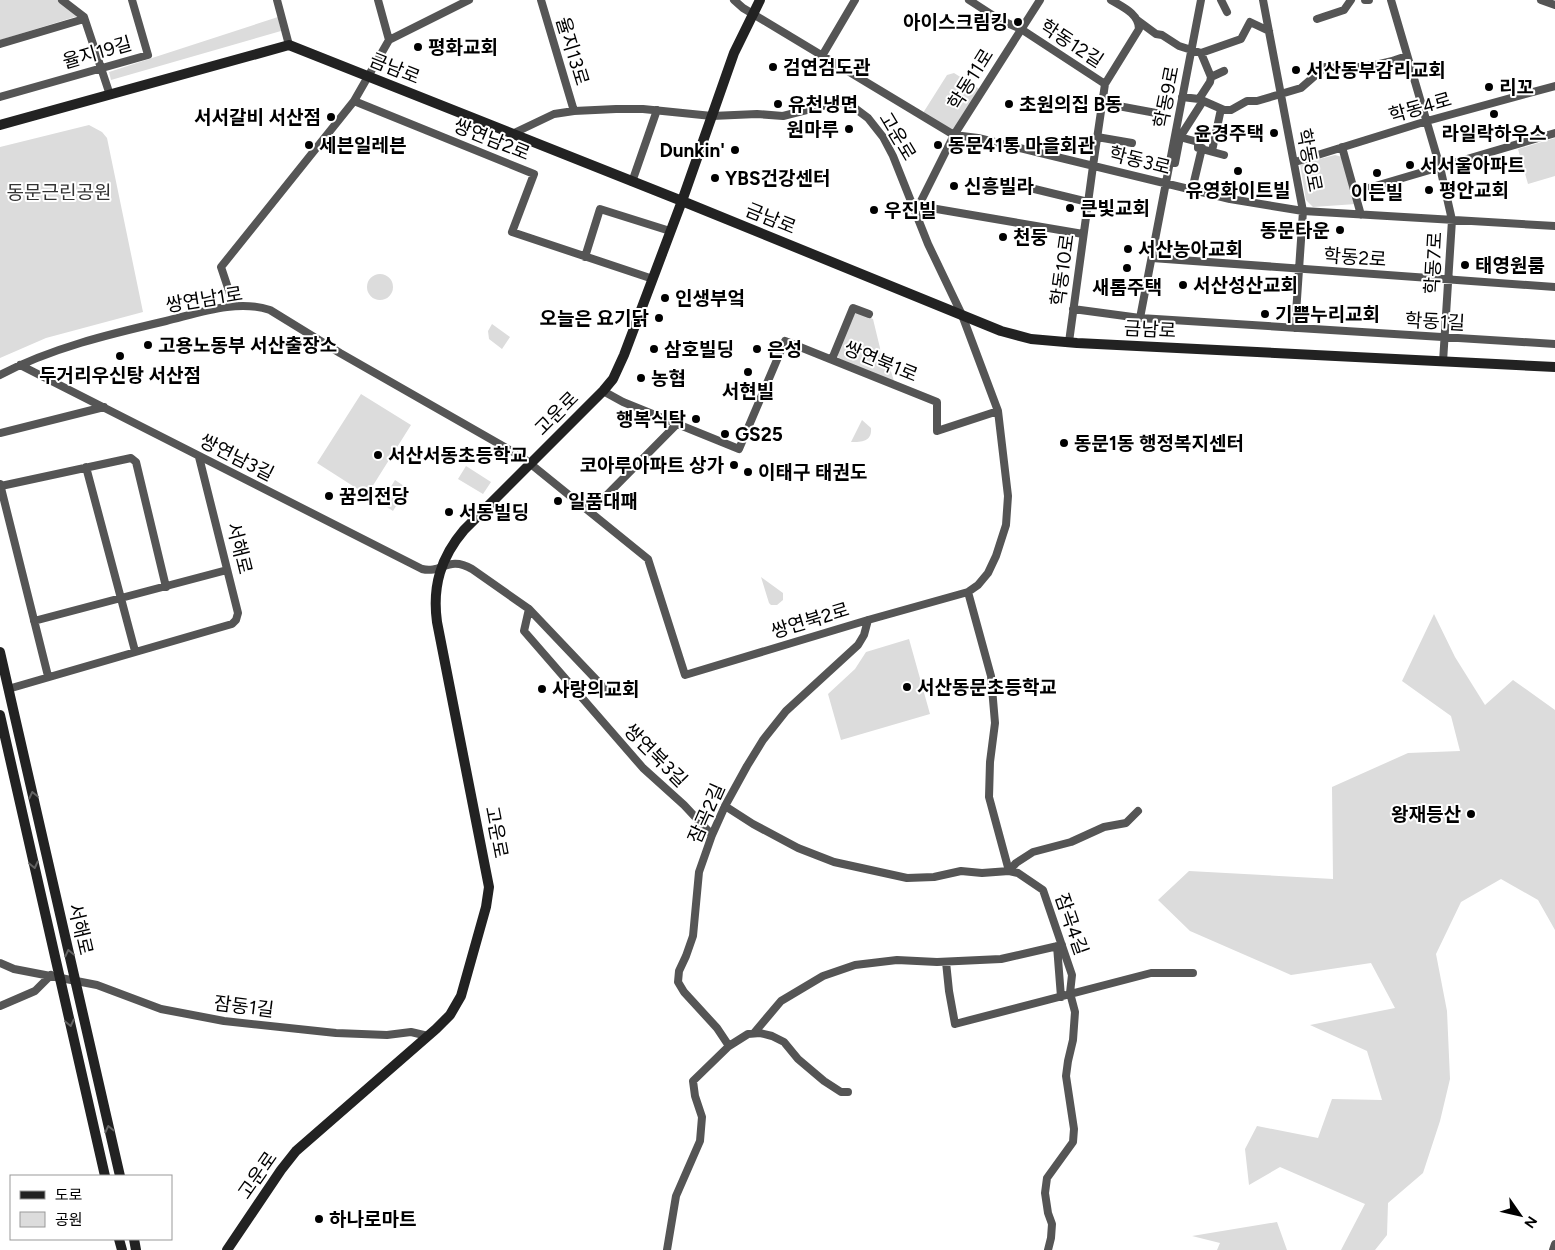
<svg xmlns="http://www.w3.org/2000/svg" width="1555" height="1250" font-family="Figtree,'Noto Sans KR',sans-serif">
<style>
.green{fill:#dcdcdc}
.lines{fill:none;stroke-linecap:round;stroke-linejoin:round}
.street{stroke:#555;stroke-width:8}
.secondary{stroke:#222;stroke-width:10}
.oneway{stroke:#646464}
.poi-dot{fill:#000;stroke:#fff;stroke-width:2}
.labels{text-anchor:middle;stroke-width:4;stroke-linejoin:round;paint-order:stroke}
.poi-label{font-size:19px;font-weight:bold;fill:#000;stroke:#fff;text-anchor:start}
.street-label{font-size:19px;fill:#000;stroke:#fff}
.park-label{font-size:19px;fill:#333;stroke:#fff}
</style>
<rect width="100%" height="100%" fill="#fff"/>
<path class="green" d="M0,0H57L78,16L0,40Z
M278,17L281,31L111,80L109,72Z
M954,73L981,90L954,133L923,113L947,75Z
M89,125L102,132L107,138L143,312L46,338L0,358V147Z
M1555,138V176L1528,184L1518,149Z
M1335,155L1342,157L1356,204L1313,207L1306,200L1300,164Z
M367 287a13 13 0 1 1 26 0a13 13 0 1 1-26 0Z
M858,312L873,319L880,348L881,363L888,362L894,381L839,359L837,354L853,315Z
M492,324L510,337L502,349L489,339L488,331Z
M361,394L411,425L367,495L317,463Z
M862,420L871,428C872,441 863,442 851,442Z
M466,466L491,482L483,494L458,479Z
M395,480L407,488L393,511L381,503Z
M761,577L783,593V600L777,605H771L769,603Z
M1434,614L1455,657L1485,705L1513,680L1555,710V930L1538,900L1501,879L1461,902L1436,954L1447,1011L1450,1079L1440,1121L1423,1173L1388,1203L1387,1235L1375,1250H1341L1365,1204L1280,1167L1249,1185L1245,1149L1257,1126L1318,1138L1332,1099L1382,1100L1367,1051L1310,1025L1395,1008L1371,963L1291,975L1190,931L1158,900L1189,871L1333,879L1332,787L1408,753L1460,751L1451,716L1402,681Z
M909,639L930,714L841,740L828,694L855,669L866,652Z
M1277,1222L1287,1250H1217L1220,1243L1192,1236Z"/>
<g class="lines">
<path class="street" d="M62,0L84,17L110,95
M277,0L289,45
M378,0L389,40
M541,0L574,111
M734,0L743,8L954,135L978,138L1230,199L1303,211L1555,226
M969,0L1000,20L1021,29L1105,84
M1221,0L1227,12
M1263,0L1303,211L1295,328
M1365,0H1369
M1391,0L1440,167L1452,220L1443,362
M1541,0L1555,5
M1317,19L1344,10L1351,0
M1137,20L1156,34L1162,35L1179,46L1201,53L1211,77
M0,44L84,19
M1201,53L1241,39L1250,22L1269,31
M822,56L855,0
M0,97L148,55L132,0
M1182,97L1199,99L1224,110H1231L1247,101H1257L1301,88L1325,67C1352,69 1382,66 1407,56
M1199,99L1210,82L1211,77L1224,71
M354,101L534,174L512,232L653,279
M1102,103L1156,113
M1176,136L1198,142V148L1224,155
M1097,137L1132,143
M1342,147L1361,215
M1212,151L1221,109
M1170,162L1175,163L1180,137L1203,101
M1295,162L1427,121L1555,86
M632,182L657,110
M1022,186L1088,202
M1192,190L1202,148
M1355,192L1555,133
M919,206L1083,234
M916,211L954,135L1040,0
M585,257L600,209L670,231
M1152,258L1555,287
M234,306L221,267L354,101L389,40L469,0
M1073,309L1140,318L1555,344
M1140,318L1201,0
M1069,342L1093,166L1105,84L1139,29C1139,14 1123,7 1111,0
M832,359L853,308L869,314
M20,365L422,569C442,574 448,555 472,569L529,609L524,631L643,768L684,805L712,835
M0,375C51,348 110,334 166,321C199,313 237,299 270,310L340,353L522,457L648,559L685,675L868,620L968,592L978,585L988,573L996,556L1006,525L1008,496L998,411L962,315L928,244L893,156L883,137L868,118L852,106L838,102L783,116L757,114L712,116L643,109H616L574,111L554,114L512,134
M603,391L623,402L739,449L785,341L937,402V431L998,411
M0,433L104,407
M86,467L135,651
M0,484L48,676
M1,486L131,458L136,462L166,587
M590,512L677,424
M968,592L991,676L995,723L990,762L989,797L1009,871
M529,609L606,690
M34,621L227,570
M8,689L232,624L236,620L238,613L199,457
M725,806L753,824L798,848L834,862L907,878L934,877L961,871L982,873L1009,871L1018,873L1043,890L1072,975L1070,993L1075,1012L1073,1040L1068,1061L1066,1076L1074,1129L1073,1142L1047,1178L1045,1193L1048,1213L1052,1224L1051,1238L1048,1250
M1009,871L1016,863L1033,852L1071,842L1104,827L1126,823L1138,811
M1057,946L1061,997
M946,962L949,991L955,1024L1151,973H1193
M0,963L14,969L97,985L161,1009L224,1021L336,1033L387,1035L411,1032L428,1036
M0,1006L35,991L51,975
M754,1033L781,1001L823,976L855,965L897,960L937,962L1001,959L1062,945
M729,1046L748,1034L760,1033L772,1036L784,1042L798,1059L824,1081L841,1092H848
M667,1250L676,1196L700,1141L702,1117L695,1096L693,1081L729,1046L717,1028L684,992L678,982L679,971L686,956L693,936L699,872L712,835L725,806L747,766L763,740L786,711L858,645L864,635L868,620
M1553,1250L1555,1244"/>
<path class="secondary" d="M0,125L289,45L682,201L1001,331L1031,339L1077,343L1555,367
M0,652L120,1176
M0,715L105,1176
M119,1239L122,1250
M134,1239L136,1250
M227,1250L281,1170L296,1151L436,1029L450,1015L461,996L486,907L489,887L437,622C432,586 441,557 464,530L603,391L613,379L624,355L682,201L734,53L760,0"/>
</g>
<defs><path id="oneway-chevron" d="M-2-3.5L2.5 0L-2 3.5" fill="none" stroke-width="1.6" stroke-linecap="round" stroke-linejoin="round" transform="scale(1.25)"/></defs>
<g class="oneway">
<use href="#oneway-chevron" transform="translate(33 795) rotate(-103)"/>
<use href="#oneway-chevron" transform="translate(34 865) rotate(77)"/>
<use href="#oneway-chevron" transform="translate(69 953) rotate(-103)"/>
<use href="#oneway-chevron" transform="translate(70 1023) rotate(77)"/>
<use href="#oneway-chevron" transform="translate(109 1129) rotate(-103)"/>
</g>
<g class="poi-dot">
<circle cx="1018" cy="22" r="5"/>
<circle cx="418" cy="47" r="5"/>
<circle cx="773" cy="67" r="5"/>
<circle cx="1296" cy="70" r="5"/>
<circle cx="1489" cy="87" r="5"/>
<circle cx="778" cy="104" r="5"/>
<circle cx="1009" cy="104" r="5"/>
<circle cx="1494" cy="114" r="5"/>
<circle cx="331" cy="117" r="5"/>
<circle cx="849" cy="129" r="5"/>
<circle cx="1274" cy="133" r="5"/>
<circle cx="309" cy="145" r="5"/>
<circle cx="938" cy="145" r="5"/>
<circle cx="735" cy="150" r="5"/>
<circle cx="1410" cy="165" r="5"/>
<circle cx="1238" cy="171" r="5"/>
<circle cx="1377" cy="173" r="5"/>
<circle cx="715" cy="178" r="5"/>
<circle cx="954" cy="186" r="5"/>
<circle cx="1429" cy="190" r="5"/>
<circle cx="1070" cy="208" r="5"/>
<circle cx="874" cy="210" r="5"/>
<circle cx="1340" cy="230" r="5"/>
<circle cx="1003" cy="237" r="5"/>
<circle cx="1128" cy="249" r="5"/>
<circle cx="1465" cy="265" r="5"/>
<circle cx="1127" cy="268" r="5"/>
<circle cx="1183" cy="285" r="5"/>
<circle cx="665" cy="298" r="5"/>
<circle cx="1265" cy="314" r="5"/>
<circle cx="659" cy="318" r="5"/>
<circle cx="148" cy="345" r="5"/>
<circle cx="654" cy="349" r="5"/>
<circle cx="757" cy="349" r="5"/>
<circle cx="120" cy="356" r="5"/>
<circle cx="748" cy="372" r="5"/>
<circle cx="641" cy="378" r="5"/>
<circle cx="696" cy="419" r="5"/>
<circle cx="725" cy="434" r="5"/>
<circle cx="1064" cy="443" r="5"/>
<circle cx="378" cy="455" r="5"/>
<circle cx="734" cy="465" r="5"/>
<circle cx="748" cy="472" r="5"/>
<circle cx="329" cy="496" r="5"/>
<circle cx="558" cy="501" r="5"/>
<circle cx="449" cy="512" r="5"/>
<circle cx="907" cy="687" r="5"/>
<circle cx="542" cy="689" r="5"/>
<circle cx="1471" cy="814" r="5"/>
<circle cx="319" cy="1219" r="5"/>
</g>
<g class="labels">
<g class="poi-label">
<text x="1008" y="29" text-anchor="end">아이스크림킹</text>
<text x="428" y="54">평화교회</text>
<text x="783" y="74">검연검도관</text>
<text x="1306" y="77">서산동부감리교회</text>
<text x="1499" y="94">리꼬</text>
<text x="788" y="111">유천냉면</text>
<text x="1019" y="111">초원의집 B동</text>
<text x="321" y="124" text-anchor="end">서서갈비 서산점</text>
<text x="839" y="136" text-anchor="end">원마루</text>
<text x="1264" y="140" text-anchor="end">윤경주택</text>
<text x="1494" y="140" text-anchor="middle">라일락하우스</text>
<text x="319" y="152">세븐일레븐</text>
<text x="948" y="152">동문41통 마을회관</text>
<text x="725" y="157" text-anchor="end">Dunkin'</text>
<text x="1420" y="172">서서울아파트</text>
<text x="725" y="185">YBS건강센터</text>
<text x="964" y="193">신흥빌라</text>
<text x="1238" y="197" text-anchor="middle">유영화이트빌</text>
<text x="1439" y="197">평안교회</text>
<text x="1377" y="199" text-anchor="middle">이든빌</text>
<text x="1080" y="215">큰빛교회</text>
<text x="884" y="217">우진빌</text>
<text x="1330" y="237" text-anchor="end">동문타운</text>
<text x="1013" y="244">천둥</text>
<text x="1138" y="256">서산농아교회</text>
<text x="1475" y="272">태영원룸</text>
<text x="1193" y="292">서산성산교회</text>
<text x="1127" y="294" text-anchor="middle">새롬주택</text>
<text x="675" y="305">인생부엌</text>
<text x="1275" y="321">기쁨누리교회</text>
<text x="649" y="325" text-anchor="end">오늘은 요기닭</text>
<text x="158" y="352">고용노동부 서산출장소</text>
<text x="664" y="356">삼호빌딩</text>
<text x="767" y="356">은성</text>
<text x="120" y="382" text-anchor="middle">두거리우신탕 서산점</text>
<text x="651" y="385">농협</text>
<text x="748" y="398" text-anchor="middle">서현빌</text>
<text x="686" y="426" text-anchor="end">행복식탁</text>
<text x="735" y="441">GS25</text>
<text x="1074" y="450">동문1동 행정복지센터</text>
<text x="388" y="462">서산서동초등학교</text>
<text x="724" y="472" text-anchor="end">코아루아파트 상가</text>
<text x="758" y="479">이태구 태권도</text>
<text x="339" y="503">꿈의전당</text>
<text x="568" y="508">일품대패</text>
<text x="459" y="519">서동빌딩</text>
<text x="917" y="694">서산동문초등학교</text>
<text x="552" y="696">사랑의교회</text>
<text x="1461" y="821" text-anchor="end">왕재등산</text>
<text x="329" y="1226">하나로마트</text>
</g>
<g class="street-label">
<text transform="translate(1072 43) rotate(33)" y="7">학동12길</text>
<text transform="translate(573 51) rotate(73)" y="7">율지13로</text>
<text transform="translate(97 52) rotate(-16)" y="7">율지19길</text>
<text transform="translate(395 68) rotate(22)" y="7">금남로</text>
<text transform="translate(970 79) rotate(-58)" y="7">학동11로</text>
<text transform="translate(1166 97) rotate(-79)" y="7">학동9로</text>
<text transform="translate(1420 107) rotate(-16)" y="7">학동4로</text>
<text transform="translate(898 136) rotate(59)" y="7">고운로</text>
<text transform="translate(492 139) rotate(22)" y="7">쌍연남2로</text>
<text transform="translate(1140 160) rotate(14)" y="7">학동3로</text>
<text transform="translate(1310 160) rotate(79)" y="7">학동8로</text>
<text transform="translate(771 218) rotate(22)" y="7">금남로</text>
<text transform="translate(1355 257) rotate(4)" y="7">학동2로</text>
<text transform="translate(1433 263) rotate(-87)" y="7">학동7로</text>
<text transform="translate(1062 270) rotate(-82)" y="7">학동10로</text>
<text transform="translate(204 299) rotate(-9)" y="7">쌍연남1로</text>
<text transform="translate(1435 321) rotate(3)" y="7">학동1길</text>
<text transform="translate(1150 329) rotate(3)" y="7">금남로</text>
<text transform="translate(881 361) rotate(22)" y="7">쌍연북1로</text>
<text transform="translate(556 413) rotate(-45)" y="7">고운로</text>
<text transform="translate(237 457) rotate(27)" y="7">쌍연남3길</text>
<text transform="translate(240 548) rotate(76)" y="7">서해로</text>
<text transform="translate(810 620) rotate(-17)" y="7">쌍연북2로</text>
<text transform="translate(656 755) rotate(45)" y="7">쌍연북3길</text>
<text transform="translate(706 813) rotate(-66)" y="7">잠곡2길</text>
<text transform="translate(497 832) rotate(79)" y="7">고운로</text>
<text transform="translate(1072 924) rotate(71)" y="7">잠곡4길</text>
<text transform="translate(81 929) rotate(77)" y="7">서해로</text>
<text transform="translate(244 1006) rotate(7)" y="7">잠동1길</text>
<text transform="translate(257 1175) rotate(-55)" y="7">고운로</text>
</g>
<g class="park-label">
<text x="59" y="199">동문근린공원</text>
</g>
</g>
<rect x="10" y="1175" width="162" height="65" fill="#ffffff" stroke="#999999"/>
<rect x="20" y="1191" width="25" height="8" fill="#222222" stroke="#999999"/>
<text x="55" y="1200" font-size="15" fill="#000000">도로</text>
<rect x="20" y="1212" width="25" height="15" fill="#dcdcdc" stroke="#999999"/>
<text x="55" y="1225" font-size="15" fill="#000000">공원</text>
<g transform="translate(1520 1215) rotate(124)" stroke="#ffffff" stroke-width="4" paint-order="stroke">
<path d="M0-4L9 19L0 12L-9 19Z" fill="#000000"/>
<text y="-8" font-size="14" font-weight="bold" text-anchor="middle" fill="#000000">N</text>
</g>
</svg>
